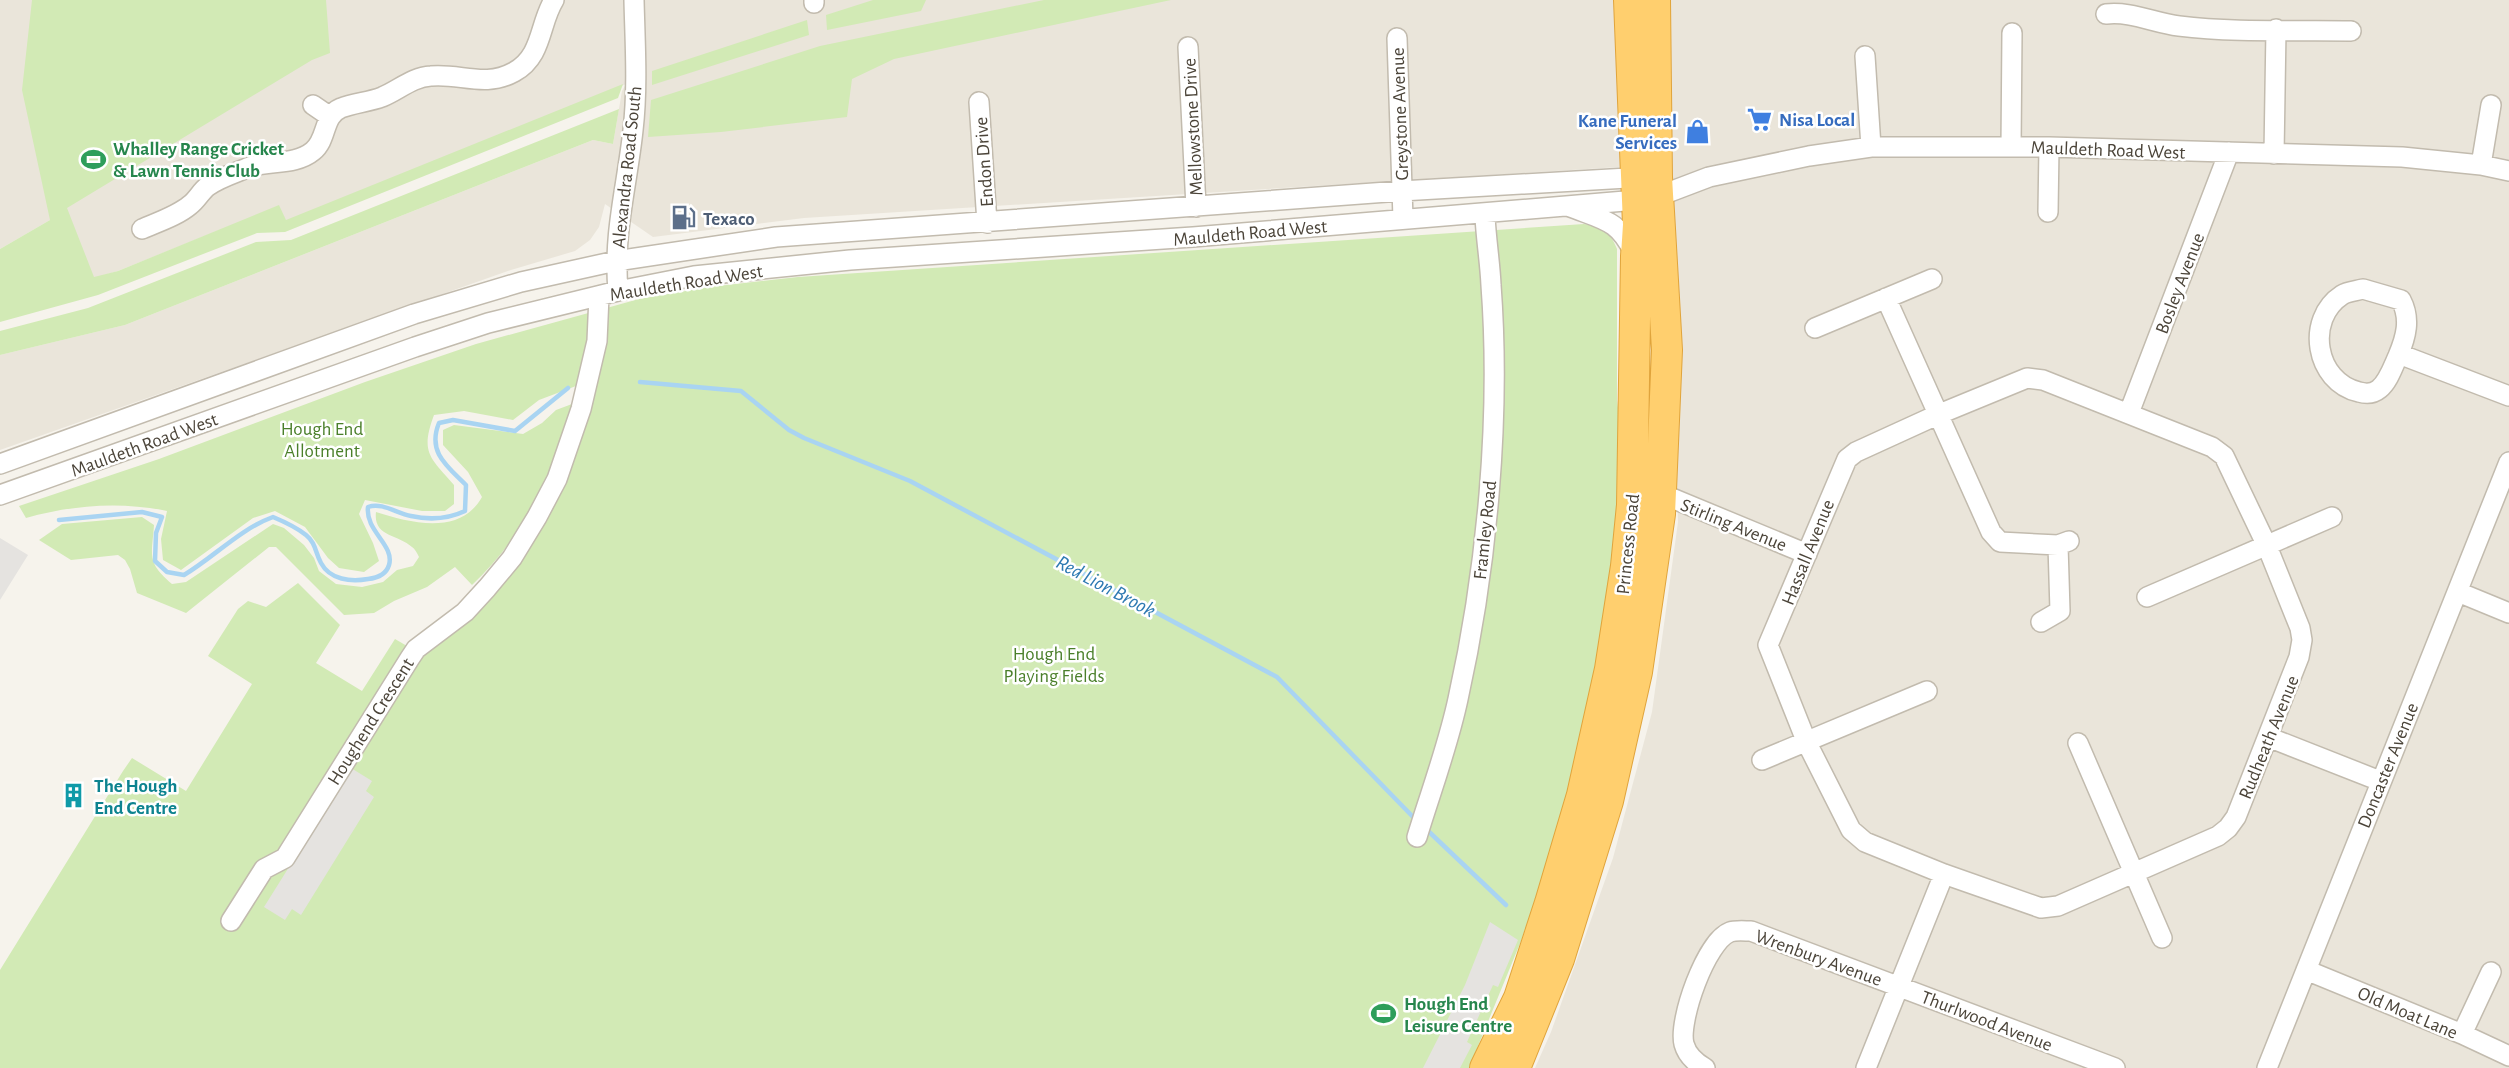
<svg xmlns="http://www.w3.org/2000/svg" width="2509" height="1068" font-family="'Alegreya Sans',sans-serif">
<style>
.residential{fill:#eae5da}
.green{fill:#d2eab5}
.parking{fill:#e5e3e0}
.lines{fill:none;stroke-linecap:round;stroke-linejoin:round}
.stream{stroke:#a9d4f2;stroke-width:4.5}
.minor-casing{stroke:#c2bbae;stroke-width:22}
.highway-casing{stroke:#e0a43c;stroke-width:32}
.minor{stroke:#fff;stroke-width:19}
.highway{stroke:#ffcf6e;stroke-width:30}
.labels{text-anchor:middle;stroke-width:5;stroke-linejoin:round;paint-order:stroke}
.street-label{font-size:19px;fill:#4b4439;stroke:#fff}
.shop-label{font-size:19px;font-weight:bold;fill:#366cbe;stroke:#fff;text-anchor:start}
.leisure-label{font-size:19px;font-weight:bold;fill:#27864d;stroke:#fff;text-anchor:start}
.service-label{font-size:19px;font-weight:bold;fill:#4e5e75;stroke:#fff;text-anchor:start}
.park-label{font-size:19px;fill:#4a7f2a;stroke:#fff}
.culture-label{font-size:19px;font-weight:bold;fill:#0d838f;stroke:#fff;text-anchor:start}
.water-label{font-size:21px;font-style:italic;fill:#2e7ab2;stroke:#fff}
</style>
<rect width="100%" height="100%" fill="#f6f3ec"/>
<path class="residential" d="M0,0H2509V1068H1535L1551,1032L1613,858L1652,712L1678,522L1666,164L804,218L653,237L605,204L599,227L590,240L575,251L511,270L0,450V355L125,325L593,140L613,144L622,91L626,84L286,221L279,206L118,271L94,278L50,220L0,249Z"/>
<path class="green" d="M32,0H326L330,53L312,60L67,208L94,277L118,271L279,205L286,220L623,84L618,98L285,232L257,233L98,295L0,322V249L50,220L22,90Z
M873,0H926L921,11L827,30L826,15Z
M1044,0H1171L894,59L852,79L847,117L721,132L648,137L651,100L820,46Z
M807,20L809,35L652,85V71Z
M619,109L613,144L593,140L125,325L0,355V331L88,308L256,242L291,240Z
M1584,224C1601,227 1611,232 1617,249V400L1621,431V466L1615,536L1597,662L1573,773L1544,873L1521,941L1469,1068H0V970L123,771L132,758L186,791L252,684L208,656L238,609L248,601L266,607L298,583L340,625L316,663L362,691L395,639L407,646L458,607L522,530L552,476L573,404L576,386L539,400L513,420L464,411L434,415C420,453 430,457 454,485V504L445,511H422L365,500L359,514L373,543L379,561L364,572L339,568L328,558L305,527L275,511L253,518L181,570L163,560L161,539L167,511C120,501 72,505 26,518L19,506L159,459L365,382L476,344L639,299L709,287L798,277Z
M572,404C554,474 525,535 472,585L455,567L427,587L394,601L374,613L344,615L276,547H269L186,613L137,593L130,569L125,560L118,555L71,560L39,540L62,524L142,517L154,525C152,556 146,562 172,584L186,582L273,524L284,528L304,545L314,558L319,571L336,584L362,587L383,582L397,570L413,566L419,557C417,553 415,549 412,547C398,534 373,537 376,512C411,523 460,536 482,497L468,472L443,445V430L454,425L523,434L542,423L556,410Z"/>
<path class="parking" d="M0,538L28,555L0,600Z
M351,768L372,781L366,791L374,797L301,915L292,909L285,920L264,907Z
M1490,922L1518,940L1498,987L1493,985L1467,1042L1472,1045L1460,1068H1423L1465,985Z"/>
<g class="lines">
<path class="stream" d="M640,382L741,391L789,430L804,438L910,481L1277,677L1416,820
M59,520L142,512L162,517L156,533L155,561L167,572L184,575C214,557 240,529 273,517C285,522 296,527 306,535C316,543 315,552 321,563C330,580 351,582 368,579C377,578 386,575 389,565C395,545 365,531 368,507C382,502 396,513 411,516C429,520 448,519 465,511L466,485C447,466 427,452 439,423L453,420L515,431L568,388
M1425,828L1506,905"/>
<defs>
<path id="minor" d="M814,0V3
M2106,14C2131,11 2154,23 2179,26C2235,33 2294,30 2351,31
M1397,38L1403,219
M1188,47L1196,207
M1865,56L1871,147
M979,102L987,223
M313,105L329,116
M2011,147L2012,33
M2274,154L2276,29
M2481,165L2491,105
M1570,207C1604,220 1619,220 1635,255
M2048,212L2049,147
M142,229C158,222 177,216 190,205C197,200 201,191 208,186C219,178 235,173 247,168C268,160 295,166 313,151C328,139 322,116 341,108C354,103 369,102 382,97C399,90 412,77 431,76C460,73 485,88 514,72C543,56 539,24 554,0
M2363,289L2401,300C2411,319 2406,337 2398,356C2393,367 2388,382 2379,389C2373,394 2366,394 2359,392C2315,382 2305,319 2342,295C2348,291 2356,291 2363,289Z
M618,291C613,232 627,187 633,130C638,87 635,43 634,0
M1886,298L1991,532L2000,542L2058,545L2069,541
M1815,328L1932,279
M2399,354L2509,396
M2027,378L2043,380L2212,447L2224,456L2267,546L2300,628L2302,640L2299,657L2236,817L2228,828L2218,836L2058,906L2041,908L1944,874L1865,842L1851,830L1807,743L1768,645L1847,459L1856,452L1937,415Z
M2129,413L2229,152
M0,464L414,314L521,282L616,261L776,237L1401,191L1645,177
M1662,494L1807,554
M0,495L415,347L488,323L618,291L694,276L850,260L1193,237L1637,200L1659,196L1709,177L1809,156L1871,147H2049L2402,157L2481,165L2509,171
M2458,592L2509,613
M2147,597L2332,517
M2041,622L2060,611L2058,545
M2268,737L2380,781
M2078,743L2162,938
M1762,760L1927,691
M1417,837C1431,791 1448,746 1458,699C1487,569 1501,418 1491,285C1490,262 1486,239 1485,216
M231,921L264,869L285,858L410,658L416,649L465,612L487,588L512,558L537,517L557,479L581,409L597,341L599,296
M2306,970L2462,1034L2509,1056
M2462,1034L2491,972
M1705,1068C1696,1063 1687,1055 1684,1044C1678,1021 1706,941 1730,932C1735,930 1745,931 1751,931L2115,1068
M1866,1068L1944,874
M2267,1068L2509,462"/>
<path id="highway" d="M1485,1068L1519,998L1550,903L1582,795L1610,669L1626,566L1632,505L1636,256L1638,225L1629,0
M1515,1068L1559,959L1608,801L1637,672L1660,514L1667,350L1657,177L1655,0"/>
</defs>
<use href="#minor" class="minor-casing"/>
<use href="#highway" class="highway-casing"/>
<use href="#minor" class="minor"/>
<use href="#highway" class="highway"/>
</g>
<defs>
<symbol id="supermarket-bare" viewBox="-9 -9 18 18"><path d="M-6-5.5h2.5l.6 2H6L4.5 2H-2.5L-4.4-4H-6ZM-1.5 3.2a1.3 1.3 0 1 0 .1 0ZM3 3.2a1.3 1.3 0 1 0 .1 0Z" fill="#3f7fe0" stroke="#fff" stroke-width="2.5" paint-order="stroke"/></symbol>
<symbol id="shop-bare" viewBox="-9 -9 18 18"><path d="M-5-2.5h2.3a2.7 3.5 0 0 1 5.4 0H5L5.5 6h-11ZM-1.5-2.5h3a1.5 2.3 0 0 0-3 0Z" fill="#3f7fe0" stroke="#fff" stroke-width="2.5" paint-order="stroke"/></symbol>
<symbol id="stadium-bare" viewBox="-9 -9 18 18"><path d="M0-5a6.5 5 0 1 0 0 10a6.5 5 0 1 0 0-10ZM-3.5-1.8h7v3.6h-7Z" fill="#2e9e5b" stroke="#fff" stroke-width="2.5" paint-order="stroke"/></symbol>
<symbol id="fuel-bare" viewBox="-9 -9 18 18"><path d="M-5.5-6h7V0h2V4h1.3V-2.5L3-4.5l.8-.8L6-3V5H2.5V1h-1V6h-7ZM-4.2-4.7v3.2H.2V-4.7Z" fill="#5c6f8a" stroke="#fff" stroke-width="2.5" paint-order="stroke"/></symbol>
<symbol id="building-bare" viewBox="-9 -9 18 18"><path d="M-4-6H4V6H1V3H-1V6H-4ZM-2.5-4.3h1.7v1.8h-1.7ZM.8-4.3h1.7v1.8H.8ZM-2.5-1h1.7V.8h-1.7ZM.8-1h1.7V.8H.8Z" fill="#0f9aa8" stroke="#fff" stroke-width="2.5" paint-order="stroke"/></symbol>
</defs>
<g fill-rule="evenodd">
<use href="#supermarket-bare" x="1742" y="102" width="35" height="35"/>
<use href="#shop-bare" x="1680" y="114" width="35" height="35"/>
<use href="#stadium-bare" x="76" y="142" width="35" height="35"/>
<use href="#fuel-bare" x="666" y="200" width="35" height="35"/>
<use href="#building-bare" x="56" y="778" width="35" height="35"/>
<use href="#stadium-bare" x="1366" y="996" width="35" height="35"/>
</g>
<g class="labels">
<g class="street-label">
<text transform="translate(1399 114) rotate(-92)" y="7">Greystone Avenue</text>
<text transform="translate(1192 127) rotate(-93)" y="7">Mellowstone Drive</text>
<text transform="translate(2108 149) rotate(2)" y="7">Mauldeth Road West</text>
<text transform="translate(983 162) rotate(-94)" y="7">Endon Drive</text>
<text transform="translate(626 167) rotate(-84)" y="7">Alexandra Road South</text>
<text transform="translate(1250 232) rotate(-5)" y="7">Mauldeth Road West</text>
<text transform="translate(686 282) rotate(-9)" y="7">Mauldeth Road West</text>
<text transform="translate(2179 283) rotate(-69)" y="7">Bosley Avenue</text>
<text transform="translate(144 444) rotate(-20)" y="7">Mauldeth Road West</text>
<text transform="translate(1734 524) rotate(22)" y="7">Stirling Avenue</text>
<text transform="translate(1484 530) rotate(-84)" y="7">Framley Road</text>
<text transform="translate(1627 544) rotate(-84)" y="7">Princess Road</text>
<text transform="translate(1807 552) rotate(-68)" y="7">Hassall Avenue</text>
<text transform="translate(370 721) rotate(-58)" y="7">Houghend Crescent</text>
<text transform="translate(2268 737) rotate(-68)" y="7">Rudheath Avenue</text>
<text transform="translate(2387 765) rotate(-68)" y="7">Doncaster Avenue</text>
<text transform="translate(1819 957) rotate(20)" y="7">Wrenbury Avenue</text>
<text transform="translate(2408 1012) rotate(23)" y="7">Old Moat Lane</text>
<text transform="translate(1987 1020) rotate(21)" y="7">Thurlwood Avenue</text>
</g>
<g class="shop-label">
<text x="1779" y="126">Nisa Local</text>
<text x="1677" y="127" text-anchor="end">Kane Funeral<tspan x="1677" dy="22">Services</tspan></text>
</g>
<g class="leisure-label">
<text x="113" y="155">Whalley Range Cricket<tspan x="113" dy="22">&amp; Lawn Tennis Club</tspan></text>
<text x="1404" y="1010">Hough End<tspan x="1404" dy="22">Leisure Centre</tspan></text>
</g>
<g class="service-label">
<text x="703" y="225">Texaco</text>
</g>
<g class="park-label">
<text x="322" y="435">Hough End<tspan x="322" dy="22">Allotment</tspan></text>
<text x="1054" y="660">Hough End<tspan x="1054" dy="22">Playing Fields</tspan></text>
</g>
<g class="culture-label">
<text x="94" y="792">The Hough<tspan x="94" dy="22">End Centre</tspan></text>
</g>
<g class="water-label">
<text transform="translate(1106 586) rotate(28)" y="7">Red Lion Brook</text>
</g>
</g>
</svg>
